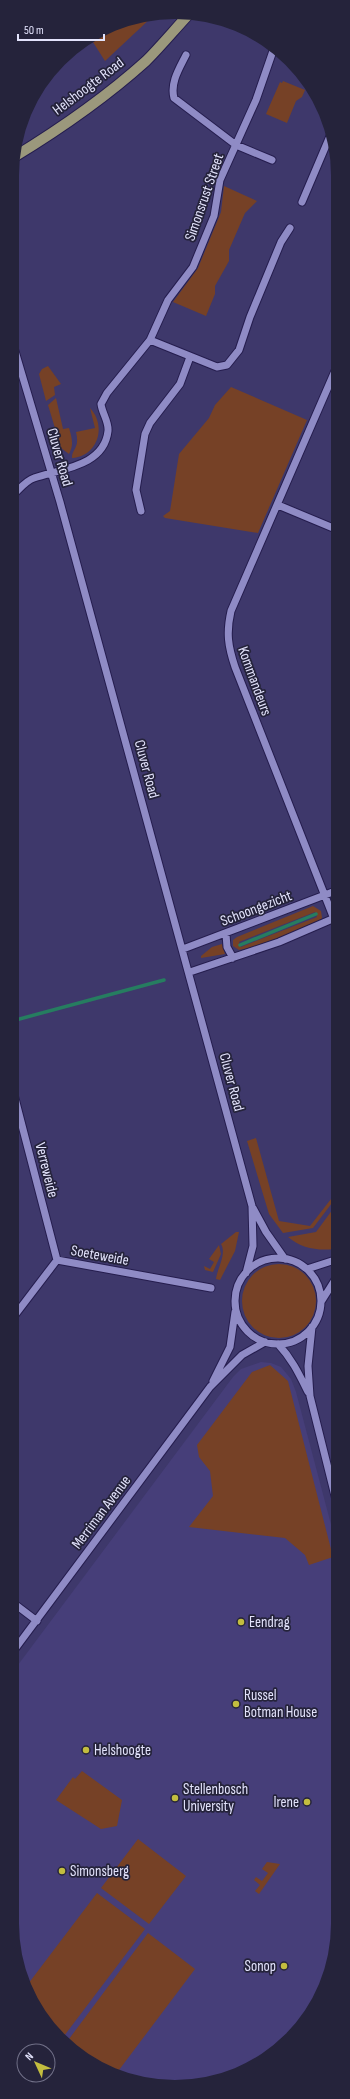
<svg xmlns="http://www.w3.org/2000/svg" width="350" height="2099" font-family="'Sofia Sans Condensed',sans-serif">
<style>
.built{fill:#463e79}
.green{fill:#764126;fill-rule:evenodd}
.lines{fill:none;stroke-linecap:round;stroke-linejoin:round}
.stream{stroke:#267d60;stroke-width:3.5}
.minor-casing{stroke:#251d4e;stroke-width:9}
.major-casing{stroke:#251d4e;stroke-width:12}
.minor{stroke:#8f8bc5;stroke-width:7}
.major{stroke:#9b987c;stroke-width:10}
.poi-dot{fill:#c3bd3f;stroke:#25233b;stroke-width:1.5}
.labels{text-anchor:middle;stroke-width:3.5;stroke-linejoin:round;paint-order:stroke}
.street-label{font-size:15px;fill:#e3e3fc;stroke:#25233b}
.poi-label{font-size:15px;fill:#e3e3fc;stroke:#25233b;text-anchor:start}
</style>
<rect width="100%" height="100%" fill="#3e386b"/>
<path class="built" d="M261,1362L271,1363L281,1367L291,1379L296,1392L338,1551V1935L325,1984L274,2052L228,2078L165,2087L103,2070L60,2039L24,1986L12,1924V1673L233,1377L241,1369Z"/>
<path class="green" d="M152,17L105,61L91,39L123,21Z
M283,81L305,90L302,97L296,101L287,123L266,114L280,82L282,83Z
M224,186L257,201L245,213L229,250V261L215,286V294L206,316L173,302L198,268L221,212Z
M48,366L61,384L54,387L55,395L46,401L39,374L42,369Z
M231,387L307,420L258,533L165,518L163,516L170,511L179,454L209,418L215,405Z
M56,398L63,429L69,428C72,438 74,445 69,454L61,448L48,405Z
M90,408C107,426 98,456 72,458C72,448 80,449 76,432L95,428Z
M313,906L321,911L322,918L319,922L259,946L239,950L233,946V940L237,937ZM315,912L317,917L241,947L239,942Z
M222,944L225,954L201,958V956L212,947Z
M256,1138L279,1221L310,1226L338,1190V1195L313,1228L283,1233L269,1214L247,1141Z
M336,1205L338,1206V1251H334V1249C317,1251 301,1248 288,1237L316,1232Z
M236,1232H239L235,1251L220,1280L216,1279C217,1269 227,1254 221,1244Z
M219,1245L221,1254L213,1272L205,1270L204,1266L210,1269L214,1262L209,1259Z
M242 1301a37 37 0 1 1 74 0a37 37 0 1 1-74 0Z
M270,1365L288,1381L333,1557L309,1565L305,1555L285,1538L189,1527L213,1496L210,1471L199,1457L197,1445L252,1372Z
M82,1771L122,1800L117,1826L101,1829L56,1800L73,1777L75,1779Z
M138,1839L186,1876L149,1924L101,1888Z
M267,1862L280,1864L259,1894L255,1891L260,1885L254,1880L256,1877L262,1881L268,1873L262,1869Z
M97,1893L145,1929L61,2040L25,1988Z
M148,1933L195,1969L116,2074L103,2070L66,2043Z"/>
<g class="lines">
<path class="stream" d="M240,945L316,914
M12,1021L164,980"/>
<defs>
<path id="minor" d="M186,55C179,69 170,83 174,98L236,145L272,160
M302,202L330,136
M150,340L217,367L227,365L239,350L250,317L281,242L290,228
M12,341L60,502L252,1206L253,1246L246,1273
M12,496C19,490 25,481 34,478C59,469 104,467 108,431C109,422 102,413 101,404L107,393L150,340L168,300L193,267L214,216L220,180L256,100L274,48
M278,505L338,530
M141,511L136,490L145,434L150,423L180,384L190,357
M334,919L235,667C228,646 226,633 231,611L338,364
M226,934L227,947L233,958
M183,949L338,890
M190,972L279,942L337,917
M12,1087L57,1260
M253,1208L266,1232L285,1259
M235 1301a43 43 0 1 1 86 0a43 43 0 1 1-86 0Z
M307,1269L338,1259
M321,1302L338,1275
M12,1319L57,1260L211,1288
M312,1327L308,1366L310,1396L338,1508
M278,1344C292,1359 299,1374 308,1392
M213,1381L230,1347L235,1312
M12,1602L37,1621
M12,1653L210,1387L242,1355L265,1342"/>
<path id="major" d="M14,157C60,129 106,97 146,61C161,46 175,29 190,13"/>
</defs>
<use href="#minor" class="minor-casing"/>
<use href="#major" class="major-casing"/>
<use href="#minor" class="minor"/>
<use href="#major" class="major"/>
</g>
<g class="poi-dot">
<circle cx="241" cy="1622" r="4"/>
<circle cx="236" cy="1704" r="4"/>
<circle cx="86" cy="1750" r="4"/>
<circle cx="175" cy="1798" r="4"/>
<circle cx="307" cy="1802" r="4"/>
<circle cx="62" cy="1871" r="4"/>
<circle cx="284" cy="1966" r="4"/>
</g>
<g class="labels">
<g class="street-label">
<text transform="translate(88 86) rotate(-37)" y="5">Helshoogte Road</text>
<text transform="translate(204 197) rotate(-71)" y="5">Simonsrust Street</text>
<text transform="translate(60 457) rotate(74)" y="5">Cluver Road</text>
<text transform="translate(255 681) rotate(70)" y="5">Kommandeurs</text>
<text transform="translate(147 769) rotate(75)" y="5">Cluver Road</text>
<text transform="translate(256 908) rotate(-21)" y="5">Schoongezicht</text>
<text transform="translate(232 1082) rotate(75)" y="5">Cluver Road</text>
<text transform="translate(47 1170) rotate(76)" y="5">Verreweide</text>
<text transform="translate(100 1255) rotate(10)" y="5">Soeteweide</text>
<text transform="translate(101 1512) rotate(-53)" y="5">Merriman Avenue</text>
</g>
<g class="poi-label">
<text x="249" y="1627">Eendrag</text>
<text x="244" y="1700">Russel<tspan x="244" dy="17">Botman House</tspan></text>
<text x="94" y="1755">Helshoogte</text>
<text x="183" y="1794">Stellenbosch<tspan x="183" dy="17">University</tspan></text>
<text x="299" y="1807" text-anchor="end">Irene</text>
<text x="70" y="1876">Simonsberg</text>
<text x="276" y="1971" text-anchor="end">Sonop</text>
</g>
</g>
<path d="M0 0H350V2099H0ZM175 19H175A156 156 0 0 1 331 175V1924A156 156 0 0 1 175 2080H175A156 156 0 0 1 19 1924V175A156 156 0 0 1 175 19Z" fill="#25233b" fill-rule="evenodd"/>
<g transform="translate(36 2063) rotate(314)"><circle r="19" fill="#25233b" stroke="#717088"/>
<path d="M0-3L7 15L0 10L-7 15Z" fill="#c3bd3f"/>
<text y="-6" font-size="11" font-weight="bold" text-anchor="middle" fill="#e3e3fc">N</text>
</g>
<path d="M18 34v6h86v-6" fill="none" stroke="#e3e3fc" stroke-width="2"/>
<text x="24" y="34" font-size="12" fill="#e3e3fc" stroke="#25233b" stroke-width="3" paint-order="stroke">50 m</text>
</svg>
